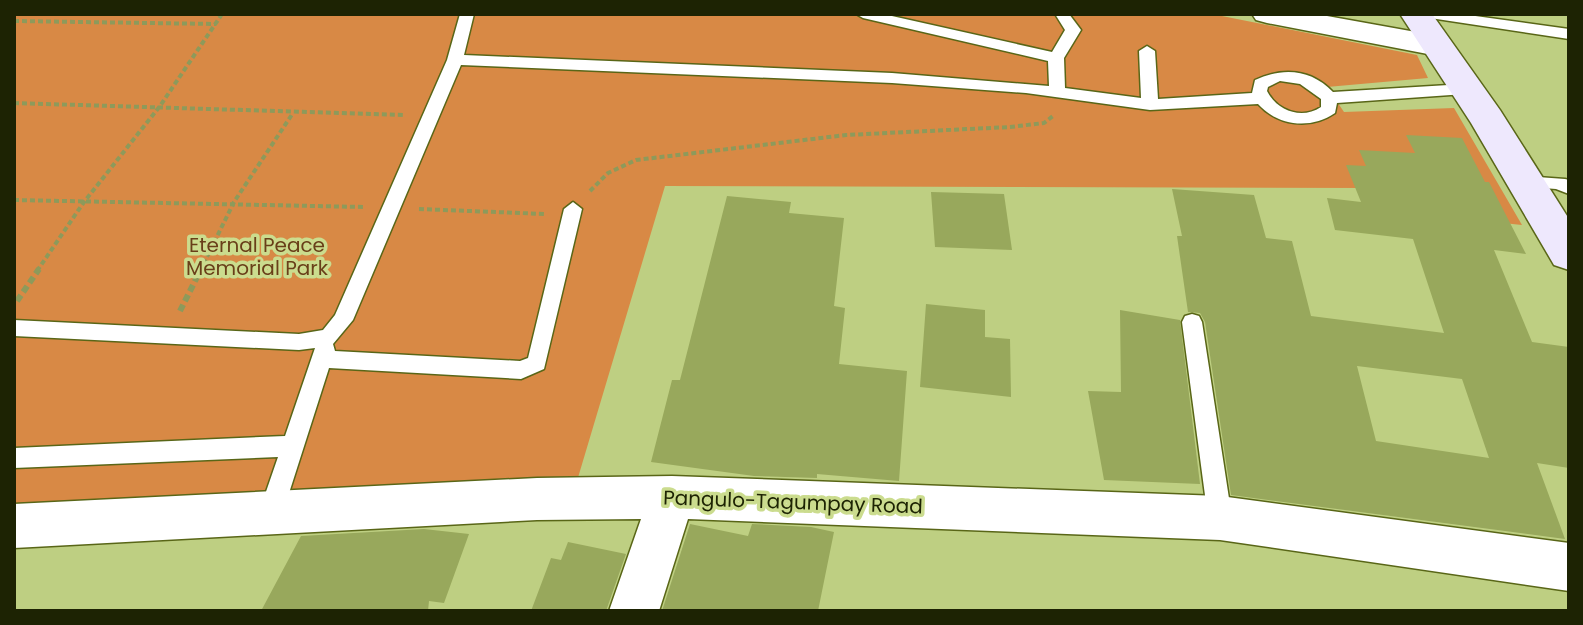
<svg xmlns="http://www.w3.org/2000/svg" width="1583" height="625" font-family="Poppins,sans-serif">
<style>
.green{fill:#d88945}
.building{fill:#98a85c;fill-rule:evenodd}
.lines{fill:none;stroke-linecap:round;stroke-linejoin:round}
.lane-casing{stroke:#596617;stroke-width:3}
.street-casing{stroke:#596617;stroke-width:3}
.secondary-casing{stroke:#596617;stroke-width:3}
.path-far1{stroke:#8d9a5b;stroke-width:4;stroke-dasharray:5 3;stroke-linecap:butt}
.path{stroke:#8d9a5b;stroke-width:6;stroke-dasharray:7 4;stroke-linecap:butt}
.lane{fill:#fff;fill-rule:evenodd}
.street{fill:#fff;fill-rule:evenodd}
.secondary{fill:#eee8fd;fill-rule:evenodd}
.labels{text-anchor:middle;stroke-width:7;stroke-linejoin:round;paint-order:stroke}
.park-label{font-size:20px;fill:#693f19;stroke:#cbdc8e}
.street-label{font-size:20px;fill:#1d2303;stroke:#cbdc8e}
</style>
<rect width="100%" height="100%" fill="#becf82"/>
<path class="green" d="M14,14H1212L1417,55L1428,78L1327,87L1344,112L1454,108L1522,225L1408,213L1368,188L665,186L574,491L14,508Z"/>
<path class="building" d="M1406,135L1462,138L1485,182H1489L1526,254L1494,250L1532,342L1569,347V468L1537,463L1565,539L1231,495L1205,322L1200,313L1188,312L1177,236H1182L1172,189L1254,195L1266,238L1292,241L1311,316L1444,333L1413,239L1335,230L1327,198L1361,202L1346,165L1366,166L1359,150L1415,153ZM1357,366L1462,379L1489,458L1376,441Z
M931,192L1004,194L1012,250L935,247Z
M727,196L791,202L789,213L844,218L834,306L845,308L839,364L907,371L899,481L817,474V478L754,476L651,462L672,380H680Z
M926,304L985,310V337L1010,339L1011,397L920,387Z
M1120,310L1180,320L1200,484L1104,480L1088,391L1121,392Z
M690,524L748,536L752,524L811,527L834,532L818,611H662Z
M424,529L469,534L444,603L429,601L428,611H261L301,536Z
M568,542L626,554L606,611H531L551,558L561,560Z"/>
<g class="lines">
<defs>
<path id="lane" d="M460,14H474L464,55L892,73L1049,86L1048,61L863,18L856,14H883L1052,52L1065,30L1055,14H1069L1081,30L1064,58L1065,88L1141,98L1139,51L1147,46L1155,51L1158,99L1252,93L1255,80C1283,67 1311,69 1333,92L1465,84L1473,89L1465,94L1337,103L1335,113C1310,130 1278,126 1258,104L1150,110L1026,93L892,83L461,65L353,320L333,344L335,351L520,361L528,358L564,209L573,202L582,209L544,369L521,379L329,368L283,512L279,520L271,523L263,520L259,512L278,457L14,468V448L285,436L315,348L299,350L14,336V320L299,334L323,330L335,315L447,60ZM1280,81L1300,84L1321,99V107C1302,120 1277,111 1267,91L1268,87Z
M1423,14H1461L1569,29V39L1430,18Z
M1524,176L1565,179L1569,180V194L1556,189L1518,186L1515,182L1518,178Z
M1192,314L1199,316L1202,322L1232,518L1228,526L1220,529L1212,526L1208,518L1182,322L1185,316Z"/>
<path id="street" d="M1252,14H1316L1438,36L1449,39L1453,46L1449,53L1438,56L1267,23L1256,20Z
M672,476L1220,496L1569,543V591L1220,540L688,519L659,611H609L641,519L537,520L14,548V504L537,478Z"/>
<path id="secondary" d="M1400,14H1432L1500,110L1569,219V270L1554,265L1471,123Z"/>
</defs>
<use href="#lane" class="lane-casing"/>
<use href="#street" class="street-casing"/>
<use href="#secondary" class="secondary-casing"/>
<path class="path-far1" d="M14,21L216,24
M14,103L405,115
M590,191L608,173L636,160L846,135L1010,127L1044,123L1053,116
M14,200L365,207
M419,209L545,214
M37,271L84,202L160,106L222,14
M200,271L234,202L293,113"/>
<path class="path" d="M17,301L39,269
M180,311L201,269"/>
<use href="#lane" class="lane"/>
<use href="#street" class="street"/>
<use href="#secondary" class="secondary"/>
</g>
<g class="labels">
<g class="park-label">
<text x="257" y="252">Eternal Peace<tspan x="257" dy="23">Memorial Park</tspan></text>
</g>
<g class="street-label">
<text transform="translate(793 502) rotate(2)" y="7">Pangulo-Tagumpay Road</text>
</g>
</g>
<rect width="1583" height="625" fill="none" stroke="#1d2303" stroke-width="32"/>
</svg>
